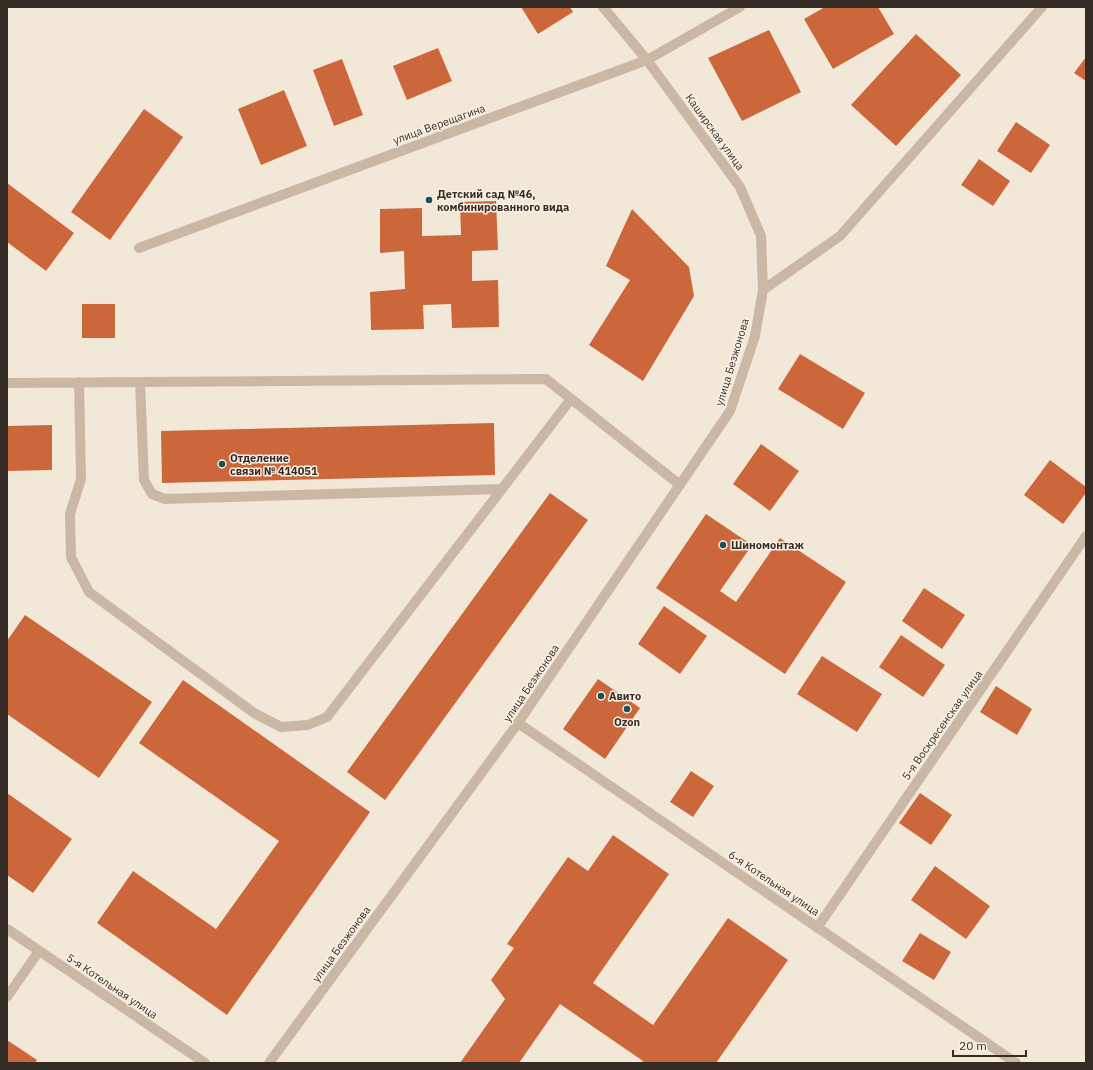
<svg xmlns="http://www.w3.org/2000/svg" width="1093" height="1070" font-family="'IBM Plex Sans',sans-serif">
<style>
.building{fill:#cc673c}
.lines{fill:none;stroke-linecap:round;stroke-linejoin:round}
.service{stroke:#cbb8a4;stroke-width:10}
.minor{stroke:#cbb8a4;stroke-width:10}
.tertiary{stroke:#cbb8a4;stroke-width:10}
.poi-dot{fill:#1a5159;stroke:#faf1e5;stroke-width:1.5}
.labels{text-anchor:middle;stroke-width:3;stroke-linejoin:round;paint-order:stroke}
.street-label{font-size:11px;fill:#362c26;stroke:#faf1e5}
.poi-label{font-size:11px;font-weight:bold;fill:#362c26;stroke:#faf1e5;text-anchor:start}
</style>
<rect width="100%" height="100%" fill="#f2e8d8"/>
<path class="building" d="M521,7H570L573,12L538,34Z
M825,7H878L894,34L833,69L804,19Z
M769,30L801,92L742,121L708,58Z
M916,34L961,75L896,146L851,105Z
M438,48L452,81L407,100L393,66Z
M1086,57V81L1074,73Z
M342,59L363,115L334,126L313,70Z
M284,90L307,146L261,165L238,109Z
M144,109L183,137L110,240L71,212Z
M1016,122L1050,145L1031,173L997,151Z
M979,159L1010,181L993,206L961,185Z
M7,183L74,233L46,271L7,242Z
M496,201L498,250L472,251V281L498,280L499,327L452,328L451,304L423,305L424,329L371,330L370,292L405,289L404,251L380,253V209L422,208V236L461,235L460,202Z
M632,209L689,267L694,296L643,381L589,345L630,280L606,266Z
M82,304H115V338H82Z
M800,354L865,393L843,429L778,389Z
M494,423L495,475L162,483L161,431Z
M52,425V470L7,471V426Z
M761,444L799,471L770,511L733,484Z
M1050,460L1086,487V493L1063,524L1024,495Z
M550,493L588,520L385,800L347,772Z
M706,514L752,545L720,591L736,602L780,538L846,582L785,674L656,588Z
M924,588L965,615L942,649L902,621Z
M664,606L707,636L680,674L638,644Z
M25,615L152,702L99,778L7,714V641Z
M901,635L945,665L923,697L879,667Z
M822,656L882,694L857,732L797,694Z
M598,679L640,708L605,759L563,729Z
M183,680L370,812L227,1015L97,923L133,871L216,929L279,841L139,743Z
M996,686L1032,709L1017,735L980,712Z
M691,771L714,786L693,817L670,802Z
M7,793L72,839L33,893L7,875Z
M920,793L952,815L931,845L899,823Z
M613,835L669,874L593,983L653,1025L728,918L788,960L716,1063H642L643,1061L560,1004L519,1063H460L505,999L491,980L514,948L507,944L568,857L588,871Z
M935,866L990,906L966,939L911,900Z
M920,933L951,952L934,980L902,961Z
M7,1040L37,1060L35,1063H7Z"/>
<g class="lines">
<path class="service" d="M79,382L81,479L70,514L71,557L89,592L254,713L281,727L308,725L327,717L571,399
M140,382L144,480L152,494L165,499L501,489
M7,383L546,379L680,485"/>
<path class="minor" d="M139,248L647,60L740,7
M763,290L840,236L1042,7
M518,723L1016,1063
M817,928L1086,536
M7,929L205,1063
M7,997L39,951"/>
<path class="tertiary" d="M269,1063L518,723L730,411L755,336L763,290L761,236L740,187L647,60L603,7"/>
</g>
<g class="poi-dot">
<circle cx="429" cy="200" r="4"/>
<circle cx="222" cy="464" r="4"/>
<circle cx="723" cy="545" r="4"/>
<circle cx="601" cy="696" r="4"/>
<circle cx="627" cy="709" r="4"/>
</g>
<g class="labels">
<g class="street-label">
<text transform="translate(439 124) rotate(-20)" y="4">улица Верещагина</text>
<text transform="translate(715 132) rotate(54)" y="4">Каширская улица</text>
<text transform="translate(732 362) rotate(-73)" y="4">улица Безжонова</text>
<text transform="translate(531 683) rotate(-56)" y="4">улица Безжонова</text>
<text transform="translate(942 725) rotate(-55)" y="4">5-я Воскресенская улица</text>
<text transform="translate(774 883) rotate(34)" y="4">6-я Котельная улица</text>
<text transform="translate(341 944) rotate(-54)" y="4">улица Безжонова</text>
<text transform="translate(112 986) rotate(34)" y="4">5-я Котельная улица</text>
</g>
<g class="poi-label">
<text x="437" y="198">Детский сад №46,<tspan x="437" dy="13">комбинированного вида</tspan></text>
<text x="230" y="462">Отделение<tspan x="230" dy="13">связи № 414051</tspan></text>
<text x="731" y="549">Шиномонтаж</text>
<text x="609" y="700">Авито</text>
<text x="627" y="726" text-anchor="middle">Ozon</text>
</g>
</g>
<rect width="1093" height="1070" fill="none" stroke="#362c26" stroke-width="16"/>
<path d="M953 1050v6h73v-6" fill="none" stroke="#362c26" stroke-width="2"/>
<text x="959" y="1050" font-size="12" fill="#362c26" stroke="#faf1e5" stroke-width="3" paint-order="stroke">20 m</text>
</svg>
